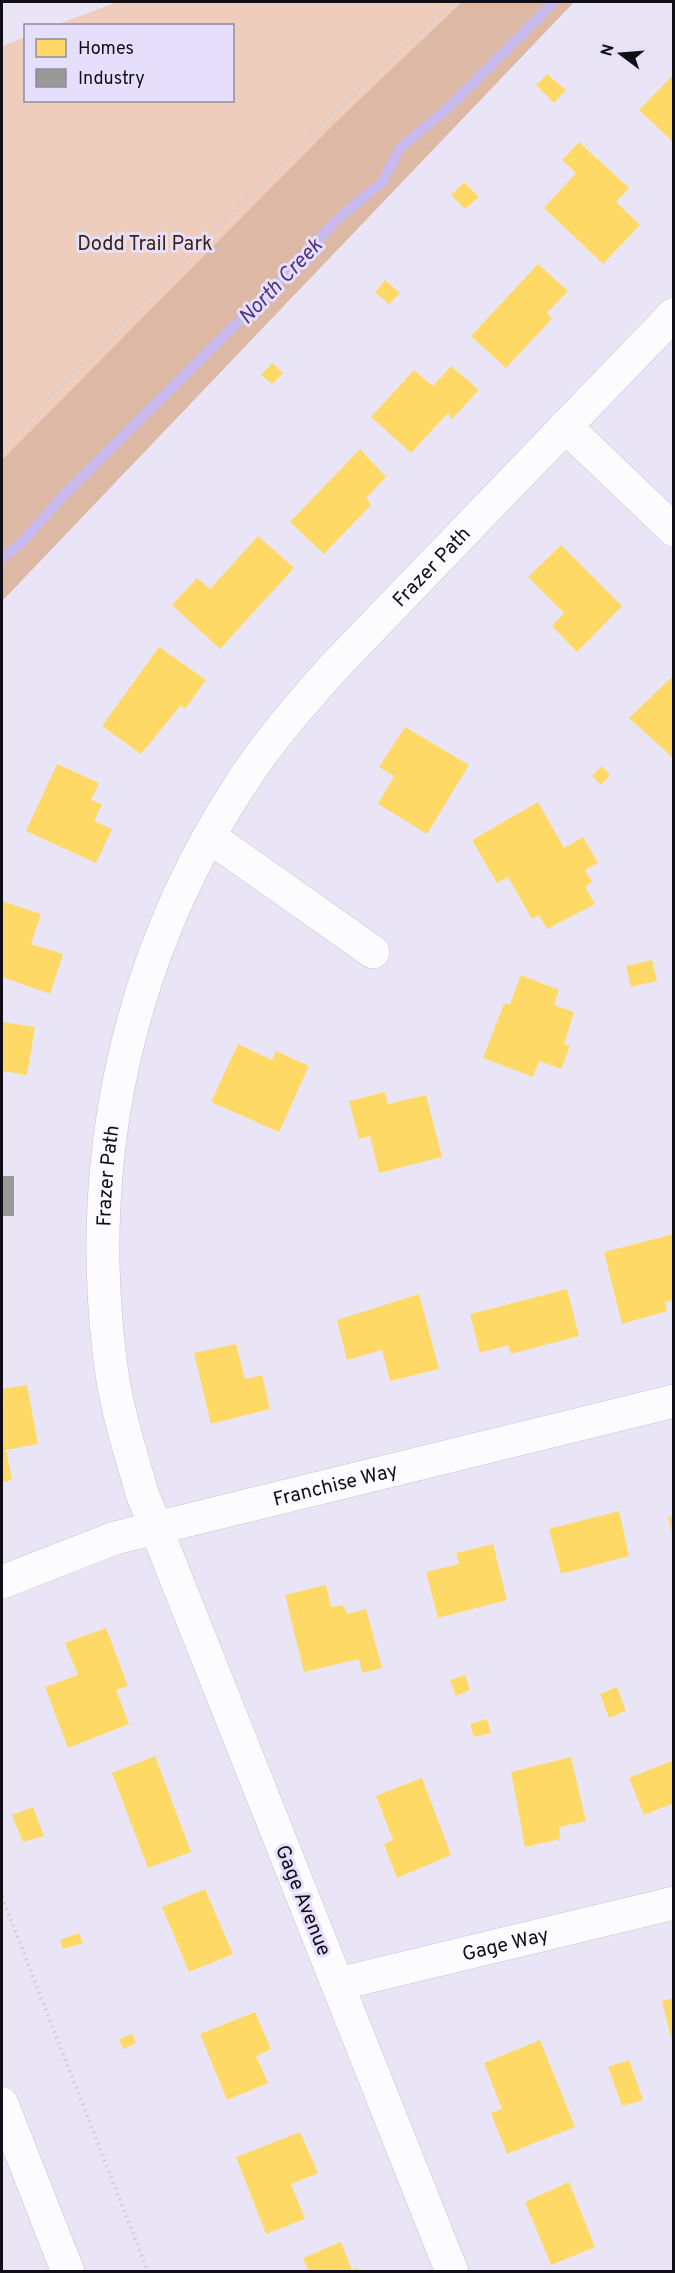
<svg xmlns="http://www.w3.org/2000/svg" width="675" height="2273" font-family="Overpass,sans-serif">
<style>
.green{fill:#efcdbc}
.forest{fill:#dcb8a5}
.homes{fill:#ffd966}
.industry{fill:#999}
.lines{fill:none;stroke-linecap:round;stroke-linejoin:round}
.stream{stroke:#c8baef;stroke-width:10}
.minor-casing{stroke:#c5c2ce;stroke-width:34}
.tertiary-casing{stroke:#c5c2ce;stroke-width:34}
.path{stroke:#ceccd2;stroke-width:4;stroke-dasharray:1.5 4.5;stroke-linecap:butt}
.minor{stroke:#fcfbfe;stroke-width:33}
.tertiary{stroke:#fcfbfe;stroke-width:33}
.labels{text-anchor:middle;stroke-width:6;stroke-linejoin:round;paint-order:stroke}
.park-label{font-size:20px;fill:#3e240f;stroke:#e6dffc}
.street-label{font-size:20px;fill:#100e17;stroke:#e6dffc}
.water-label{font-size:21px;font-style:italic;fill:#503383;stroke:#e6dffc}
</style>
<rect width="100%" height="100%" fill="#eae5f6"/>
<path class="green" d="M117,2H574L2,601V46L25,37L26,100H232V26L56,25Z"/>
<path class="forest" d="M462,2H574L2,601V460L335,123Z"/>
<path class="homes" d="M547,74L566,90L554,103L536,85Z
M674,74V143L639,110Z
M579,142L629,188L616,202L640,225L603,264L544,208L576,173L562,160Z
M464,182L479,197L465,209L451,195Z
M538,264L568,291L547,313L552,319L506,368L471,336Z
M385,280L400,293L389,304L375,292Z
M272,363L283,373L272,384L261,375Z
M451,366L479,390L452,419L448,413L411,453L371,417L414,370L433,386Z
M360,449L386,477L366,498L371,505L324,554L290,522Z
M258,536L294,568L220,649L172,605L197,578L210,589Z
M561,545L622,606L577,652L552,626L564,613L528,577Z
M159,647L206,680L185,709L181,705L141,754L102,726Z
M674,675V759L629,718Z
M405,727L469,765L427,834L378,804L394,776L379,767Z
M57,764L99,783L91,800L102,804L94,821L112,829L96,863L26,831Z
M602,766L610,775L601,785L592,776Z
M538,802L564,848L583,837L598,863L585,870L592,882L585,887L595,904L547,929L539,915L532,919L508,877L497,883L472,840Z
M2,901L41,914L31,944L63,954L50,994L2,977Z
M652,960L657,981L631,987L626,966Z
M521,975L559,990L554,1005L574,1012L564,1044L570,1046L561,1069L539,1061L533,1077L483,1058L504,1004H510Z
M2,1022L35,1027L27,1075L2,1071Z
M238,1044L272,1060L276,1051L309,1066L279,1132L211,1102Z
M385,1092L388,1104L426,1095L442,1157L379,1173L370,1136L359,1139L349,1101Z
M674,1234V1300L665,1302L667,1311L622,1324L604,1252Z
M567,1289L579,1336L511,1354L508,1345L480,1353L470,1314Z
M419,1294L439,1369L390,1381L382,1350L347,1360L337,1320Z
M236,1344L245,1379L262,1375L270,1409L211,1424L194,1353Z
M27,1385L38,1444L6,1450L12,1480L2,1482V1405H4L2,1389Z
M619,1511L629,1556L561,1574L549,1529Z
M674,1516V1537H673L668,1517Z
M493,1544L507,1600L438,1618L426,1572L459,1564L456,1553Z
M326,1585L331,1607L343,1605L347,1614L366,1609L382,1668L362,1673L359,1659L304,1672L285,1595Z
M106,1628L128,1686L116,1690L129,1724L68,1748L45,1687L78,1675L65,1643Z
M465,1675L470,1690L456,1696L450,1680Z
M617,1687L626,1711L609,1718L600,1694Z
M487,1719L491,1733L474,1737L470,1724Z
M155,1756L191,1852L148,1868L112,1773Z
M571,1757L586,1821L559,1827L560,1839L525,1847L511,1772Z
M674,1760V1808L671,1804L644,1815L629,1778Z
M422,1778L451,1855L397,1878L384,1844L393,1840L376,1796Z
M33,1807L44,1836L23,1842L12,1815Z
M205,1889L233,1954L189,1972L162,1907Z
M79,1933L83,1943L63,1949L60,1940Z
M674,1998V2045H673L662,2001Z
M255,2012L271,2049L256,2056L268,2083L227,2100L200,2034Z
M132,2034L136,2043L123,2049L119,2039Z
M540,2040L575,2127L507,2154L491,2113L502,2109L484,2063Z
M629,2060L643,2100L622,2106L608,2067Z
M300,2132L318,2173L291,2184L305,2219L266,2234L236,2157Z
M569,2182L595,2247L551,2265L525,2202Z
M341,2242L352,2270L357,2268L358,2272H309L303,2258Z"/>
<path class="industry" d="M2,1176H14V1216H2Z"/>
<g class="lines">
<path class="stream" d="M2,559L22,542L64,495L236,324L299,263L334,222L383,181L400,148L449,107L554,2"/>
<defs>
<g id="minor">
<path d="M565,426L674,530"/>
<path d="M210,837L373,952"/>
<path id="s1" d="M2,1582L115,1538L674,1401"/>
<path id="s2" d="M338,1984L674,1903"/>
<path id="s3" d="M452,2272L142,1493C131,1454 118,1414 112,1374C82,1164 127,954 246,776C272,737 303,702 334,667L674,314"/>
</g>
<path id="tertiary" d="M2,2104L68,2272"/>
</defs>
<use href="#minor" class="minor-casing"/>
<use href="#tertiary" class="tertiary-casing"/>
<path class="path" d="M2,446C149,296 296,143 452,2
M2,1897L148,2272"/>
<use href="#minor" class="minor"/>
<use href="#tertiary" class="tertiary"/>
</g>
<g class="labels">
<g class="park-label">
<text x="145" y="250">Dodd Trail Park</text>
</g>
<g class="street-label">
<text dy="7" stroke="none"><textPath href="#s3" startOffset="1868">Frazer Path</textPath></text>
<text dy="7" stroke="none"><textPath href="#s3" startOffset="1160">Frazer Path</textPath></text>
<text dy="7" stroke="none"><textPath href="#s1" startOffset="348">Franchise Way</textPath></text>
<text transform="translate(304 1900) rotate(68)" y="7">Gage Avenue</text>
<text dy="7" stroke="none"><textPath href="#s2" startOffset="172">Gage Way</textPath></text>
</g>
<g class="water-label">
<text transform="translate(280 281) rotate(-46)" y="7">North Creek</text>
</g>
</g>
<rect width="675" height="2273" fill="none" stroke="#100e17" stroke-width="6"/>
<rect x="24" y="24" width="210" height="78" fill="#e6dffc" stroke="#908ba0" stroke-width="1.5"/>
<rect x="36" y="39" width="30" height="18" fill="#ffd966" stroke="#908ba0" stroke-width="1.5"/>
<text x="78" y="54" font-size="18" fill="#100e17">Homes</text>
<rect x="36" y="69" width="30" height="18" fill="#999999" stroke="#908ba0" stroke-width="1.5"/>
<text x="78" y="84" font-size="18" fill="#100e17">Industry</text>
<g transform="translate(621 54) rotate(286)" stroke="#e6dffc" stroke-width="4.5" paint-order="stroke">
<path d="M0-4.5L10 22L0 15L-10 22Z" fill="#100e17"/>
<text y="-9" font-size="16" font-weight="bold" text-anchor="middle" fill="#100e17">N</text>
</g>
</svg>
